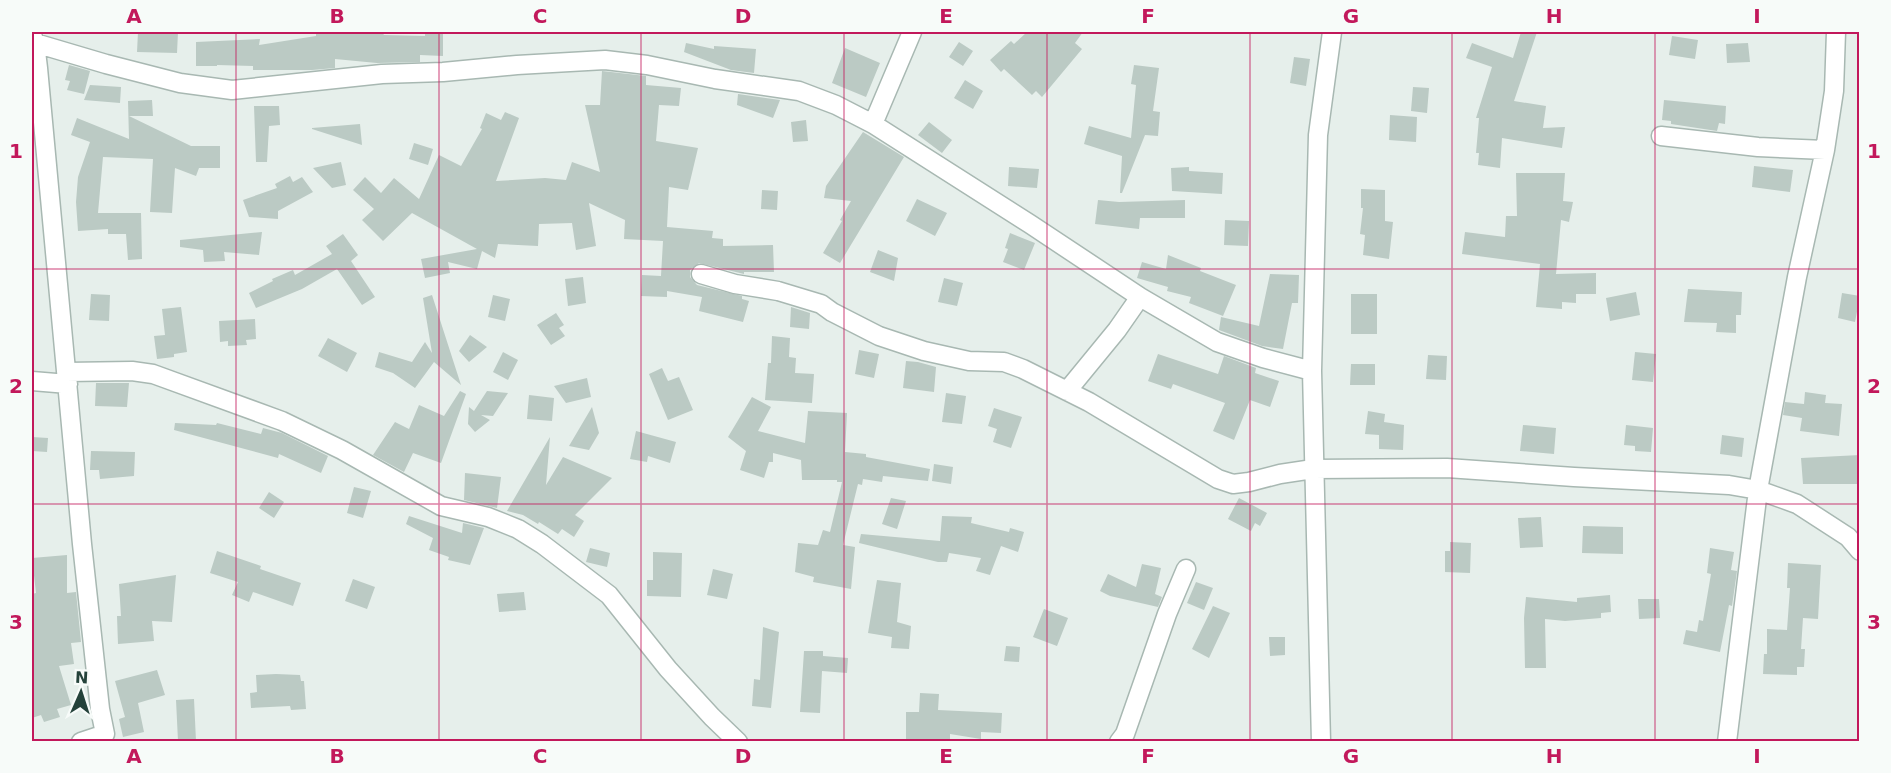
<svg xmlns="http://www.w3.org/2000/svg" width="1891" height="773" font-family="'DejaVu Sans',sans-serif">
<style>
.building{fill:#bbcac4}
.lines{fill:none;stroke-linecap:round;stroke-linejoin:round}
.minor-casing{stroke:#a8b8b2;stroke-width:21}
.minor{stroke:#fff;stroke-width:18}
.grid{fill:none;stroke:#c2185b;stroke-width:1.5;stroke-opacity:0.55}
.neatline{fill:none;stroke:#c2185b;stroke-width:2}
.grid-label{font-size:20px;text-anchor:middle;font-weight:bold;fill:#c2185b}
</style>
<rect width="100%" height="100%" fill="#e6efeb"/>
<path class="building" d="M138,32H178L177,53L137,52Z
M316,32H382L384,35L425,36V32H443V56L420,55V62L377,63L335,59V68L312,70H253V66L217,65V66H196V42L260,39L259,45L316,36Z
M1027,32H1083L1075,43L1082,49L1042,97L1036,91L1032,95L1004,69L1001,72L990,60L1011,41L1014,44Z
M1521,32H1537L1514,101L1546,106L1543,128L1565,127L1562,148L1502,138L1500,168L1478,165L1479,153H1476L1479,118H1476L1492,67L1466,58L1472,43L1513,58Z
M1672,36L1698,40L1695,59L1669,55Z
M959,42L973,51L963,66L949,57Z
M686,43L714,49V46L756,49L754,73L731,70L684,52Z
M1748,43L1750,62L1727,63L1726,44Z
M845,48L880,63L866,97L832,83Z
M1294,57L1310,59L1306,86L1290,83Z
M69,65L90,71L84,94L67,90L70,81L65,80Z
M1134,65L1159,68L1153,111L1160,112L1158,136L1145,135L1122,193H1120L1122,156L1084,144L1089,126L1131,138L1136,85L1131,84Z
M602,71L646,76V85L681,88L679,106L659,105L656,141L698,148L688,190L669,187L667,227L713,231L712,238L723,239V246L773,245L774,272H744V274L699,263L690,270V277L697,285L742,296V299L749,301L743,322L699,311L702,297L667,291V297L641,296L642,275L661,276L663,241L624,239L625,220L589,203L596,246L576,250L572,223L539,224L538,246L498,244L495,258L482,251L477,269L448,262L450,273L425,278L421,259L477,249L412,213L383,241L362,220L374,209L353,190L365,177L381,193L394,178L419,199L439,155L461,166L482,129L480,128L486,113L501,120L505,112L519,118L496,181L545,178L566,180L572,162L600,172L585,105H600Z
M965,80L983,91L973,109L954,98Z
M90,85L121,87L120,103L84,100Z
M1413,87L1429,88L1427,113L1411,111Z
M738,94L780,100L773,118L737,105Z
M152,100L153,116H129L191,146H220V168H199L196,176L175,168L172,213L150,212L153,159L103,157L98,213H141L142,259L128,260L126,234H108V229L78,231L76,202L78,177L90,142L71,135L77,118L129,139L128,101Z
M1664,100L1726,106L1725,124L1719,123L1717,131L1671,124V121L1662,120Z
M254,106H279L280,125L269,126L267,162H256Z
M1390,115L1417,117L1416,142L1389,140Z
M806,120L808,141L793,142L791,122Z
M929,122L952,140L942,153L918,135Z
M360,124L362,145L312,129V128Z
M863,132L904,157L840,263L823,253L842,221L840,220L851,201L824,198L826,186Z
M414,143L433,149L428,165L409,159Z
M341,162L346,185L332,188L313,168Z
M1754,166L1793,170L1790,192L1752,187Z
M1009,167L1039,169L1037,188L1008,186Z
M1189,167V171L1223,173L1222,194L1172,191L1171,168Z
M1516,173H1565L1563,201L1573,202L1569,222L1561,220L1556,274L1596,273V294H1576V303L1562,302V309L1536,307L1540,264L1462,254L1465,232L1505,237L1506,216H1517Z
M290,176L293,182L302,177L313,192L278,211V219L249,217L243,200L277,188L275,184Z
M1361,189L1385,190V221L1393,222L1389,259L1363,255L1365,235L1360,234L1363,208H1361Z
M762,190L778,191L777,210L761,209Z
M917,199L947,213L935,236L906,221Z
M1098,200L1119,202L1185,200V218H1140L1139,229L1095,224Z
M1225,220L1249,221L1248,246L1224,245Z
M262,232L259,255L224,252L225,261L204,262L203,250L180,247V240Z
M1010,233L1035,243L1024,270L1003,262L1008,249L1005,248Z
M343,234L358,255L351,261L375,297L362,305L337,269L302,289L256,308L249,293L273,281L272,279L293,270L295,275L332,254L326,246Z
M878,250L898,258L894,281L870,272Z
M1168,255L1201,268L1200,271L1236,285L1223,316L1189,303L1191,297L1167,291L1168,287L1137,278L1142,262L1166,269Z
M1270,274L1299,275L1298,303H1292L1283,349L1262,346L1219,330L1221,317L1259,326Z
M583,277L586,303L568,306L565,279Z
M944,278L963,283L957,306L938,302Z
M1688,289L1742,292L1741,315H1736V333L1716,332L1717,323L1684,322Z
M1636,292L1640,315L1610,321L1606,298Z
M1842,293L1860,296L1855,322L1838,318Z
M91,294L110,295L109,321L89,320Z
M1351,294H1377V334H1351Z
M432,295L461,385L434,362L415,388L393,373L375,367L379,352L412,362L425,342L432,353L423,298Z
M493,295L510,299L505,321L488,317Z
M181,307L187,352L174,354V357L157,359L154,336L165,335L162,309Z
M791,307L810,313L809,329L790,327Z
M556,313L564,325L559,328L565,336L551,345L537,325Z
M255,319L256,339L246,340L247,345L228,346V341L220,342L219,321Z
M470,335L487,347L469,362L459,351Z
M772,336L790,338L789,357L796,358L795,373L814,374L812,403L765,400L768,363H771Z
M328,338L357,353L347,372L318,356Z
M859,350L879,354L874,378L855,374Z
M503,352L518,360L508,380L493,372Z
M1635,352L1656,354L1653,382L1632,380Z
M1158,354L1218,374L1224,356L1256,368L1255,373L1279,381L1270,407L1250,400L1234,440L1213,431L1225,403L1173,384L1171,389L1148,381Z
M1428,355L1447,356L1446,380L1426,379Z
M906,361L918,362L936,367L934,392L903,388Z
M1351,364H1375V385H1350Z
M662,368L668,381L679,377L693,410L668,420L649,374Z
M587,378L591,397L566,403L554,386Z
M96,383H129L127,407L95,406Z
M460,391L466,394L441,463L413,453L404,472L373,455L395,422L409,429L419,405L444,416Z
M487,391L508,393L493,416L481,415L490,420L475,432L468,424L469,407L474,411Z
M1805,392L1826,395L1825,403L1842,404L1839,436L1800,431L1802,418L1783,415L1785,402L1804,404Z
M946,393L966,396L962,424L942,422Z
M529,395L554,398L552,421L527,419Z
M752,397L771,407L758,431L805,443L808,411L847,413L845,452L866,454V457L930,469L928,481L883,476L882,482L863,479L862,485L858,484L843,545L855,547L851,589L813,582L814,577L795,572L798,543L818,545L823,530L830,532L842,482H837V480H802L801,460L773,453V462H769L764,478L740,470L746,451L728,437Z
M592,407L599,433L589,450L569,446Z
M994,408L1022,417L1011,448L993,442L997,429L988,426Z
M1368,411L1385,414L1384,422L1404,425L1403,450L1379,449V435L1365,434Z
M175,423L216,425L217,423L261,434L263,428L282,433L328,456L321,473L279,454L278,458L174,430Z
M1523,425L1556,428L1554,454L1520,451Z
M1626,425L1653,428L1651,452L1635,451V446L1624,445Z
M636,431L676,442L670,463L648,456L647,462L630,459Z
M1722,435L1744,438L1742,457L1720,454Z
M32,437L48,438L47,452L32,451Z
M550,437L546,485L563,457L612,478L575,515L584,521L574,537L562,529L558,534L539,522L538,524L523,515L507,511Z
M91,451L135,452L134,476L100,479L99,470H90Z
M1860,455V484H1803L1801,458Z
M934,464L953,467L951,484L932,481Z
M465,473L501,477L497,508L464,500Z
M354,487L371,491L363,518L347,513Z
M269,492L284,502L274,518L259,508Z
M891,498L906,501L897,529L882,524Z
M1239,498L1267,513L1260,526L1255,523L1251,531L1228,519Z
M409,516L462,533L463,523L484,528L470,565L448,560L449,557L429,550L433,538L406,524Z
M942,516L972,517L971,523L1009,532L1010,528L1024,532L1018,552L1001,546L990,575L976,571L981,558L949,553L947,562H938L859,543L861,534L940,541Z
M1541,517L1543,547L1520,548L1518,518Z
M1583,526L1623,527V554L1582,553Z
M1450,542L1471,543L1470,573L1445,572V551H1450Z
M590,548L610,553L607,567L586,562Z
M1710,548L1734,552L1731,570L1737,571L1732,606L1729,605L1720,652L1683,644L1686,630L1697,632L1699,620L1703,621L1711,574L1707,573Z
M217,551L261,566L260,569L301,583L293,606L253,592L249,602L232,595L238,582L210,573Z
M653,552L682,553L681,597L647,596V580H653Z
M67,555V593L76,592L81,642L71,643L74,664L59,666L71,705L57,709L60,717L44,722L41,715L32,718V594L36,593L32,558Z
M1788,563L1821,565L1818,619L1803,618L1801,649H1805L1804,667H1797V675L1763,674L1764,654H1767V629L1787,630L1790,588H1787Z
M1142,564L1161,568L1155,594L1162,597L1158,607L1110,596L1100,591L1108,574L1136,587Z
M713,569L733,574L727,599L707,595Z
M176,575L172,622L152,621L154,641L118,644L117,616H121L119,584Z
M353,579L375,587L367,609L345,601Z
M877,580L901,583L897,622L911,626L909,649L891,648L892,637L868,633Z
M1196,582L1213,588L1204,610L1187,603Z
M524,592L526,610L499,612L497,594Z
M1610,595L1611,612L1601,613V618L1565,621L1545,619L1546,668H1525L1524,618L1526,597L1577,602V598Z
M1638,599H1659L1660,618L1639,619Z
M1213,606L1230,613L1209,658L1192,649Z
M1044,609L1068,618L1057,646L1033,637Z
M763,627L779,632L771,708L752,706L754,679L760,680Z
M1269,637H1285V655L1270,656Z
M1006,646L1020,647L1019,662L1004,661Z
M804,651H823V656L848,658L847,673L822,671L820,713L800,712Z
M157,670L165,695L138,703L144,732L123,737L119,719L125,717L115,681Z
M276,674L300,675L301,681H304L306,709L291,710L290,706L251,708L250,693L257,692L256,675Z
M920,693L939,694L938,710L1002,713L1001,733L981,732V739L950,734V740H906V712H919Z
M194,699L196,741H178L176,700Z"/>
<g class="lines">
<defs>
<path id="minor" d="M32,35L35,43L38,68L82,544L100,709L105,734L81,742
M35,43L106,64L180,83L232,90L382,74L443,72L517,65L605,60L647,65L715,79L799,91L836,105L873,124L1030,224L1140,297L1217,342L1263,358L1312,371
M873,124L912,32
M1661,136L1758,147L1825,150
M701,274L735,284L778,291L821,304L832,312L879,336L924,351L969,361L1004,362L1023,369L1089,402L1218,479L1233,484L1249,482L1280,474L1313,469L1447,468L1574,477L1729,485L1758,490L1797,504L1848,537L1860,551
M67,372L132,371L153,374L282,421L342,450L441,506L488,517L518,529L542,544L609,595L668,669L712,717L738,742
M32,381L68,384
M1067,391L1117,330L1140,297
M1119,742L1125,734L1167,614L1186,569
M1321,742L1312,371L1318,135L1332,32
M1727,742L1758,490L1797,277L1825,150L1834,91L1836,32"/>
</defs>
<use href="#minor" class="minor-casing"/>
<use href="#minor" class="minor"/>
</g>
<path class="grid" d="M236,32V742M439,32V742M641,32V742M844,32V742M1047,32V742M1250,32V742M1452,32V742M1655,32V742M32,269H1860M32,504H1860"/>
<rect width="1891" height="773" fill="none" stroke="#f7fbf9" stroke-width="66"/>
<g transform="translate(81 692) rotate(3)" stroke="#f7fbf9" stroke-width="4.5" paint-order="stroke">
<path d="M0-4.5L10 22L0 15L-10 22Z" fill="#24423a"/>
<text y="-9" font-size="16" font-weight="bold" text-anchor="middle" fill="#24423a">N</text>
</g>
<rect x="33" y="33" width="1825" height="707" class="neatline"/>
<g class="grid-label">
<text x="134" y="23">A</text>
<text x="337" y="23">B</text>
<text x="540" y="23">C</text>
<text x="743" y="23">D</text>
<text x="946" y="23">E</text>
<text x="1148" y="23">F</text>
<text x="1351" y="23">G</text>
<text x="1554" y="23">H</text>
<text x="1757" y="23">I</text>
<text x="16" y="158">1</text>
<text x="1874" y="158">1</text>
<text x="16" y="393">2</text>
<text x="1874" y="393">2</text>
<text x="16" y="629">3</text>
<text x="1874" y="629">3</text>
<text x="134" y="763">A</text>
<text x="337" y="763">B</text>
<text x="540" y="763">C</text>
<text x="743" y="763">D</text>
<text x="946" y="763">E</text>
<text x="1148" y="763">F</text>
<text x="1351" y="763">G</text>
<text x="1554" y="763">H</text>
<text x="1757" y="763">I</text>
</g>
</svg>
